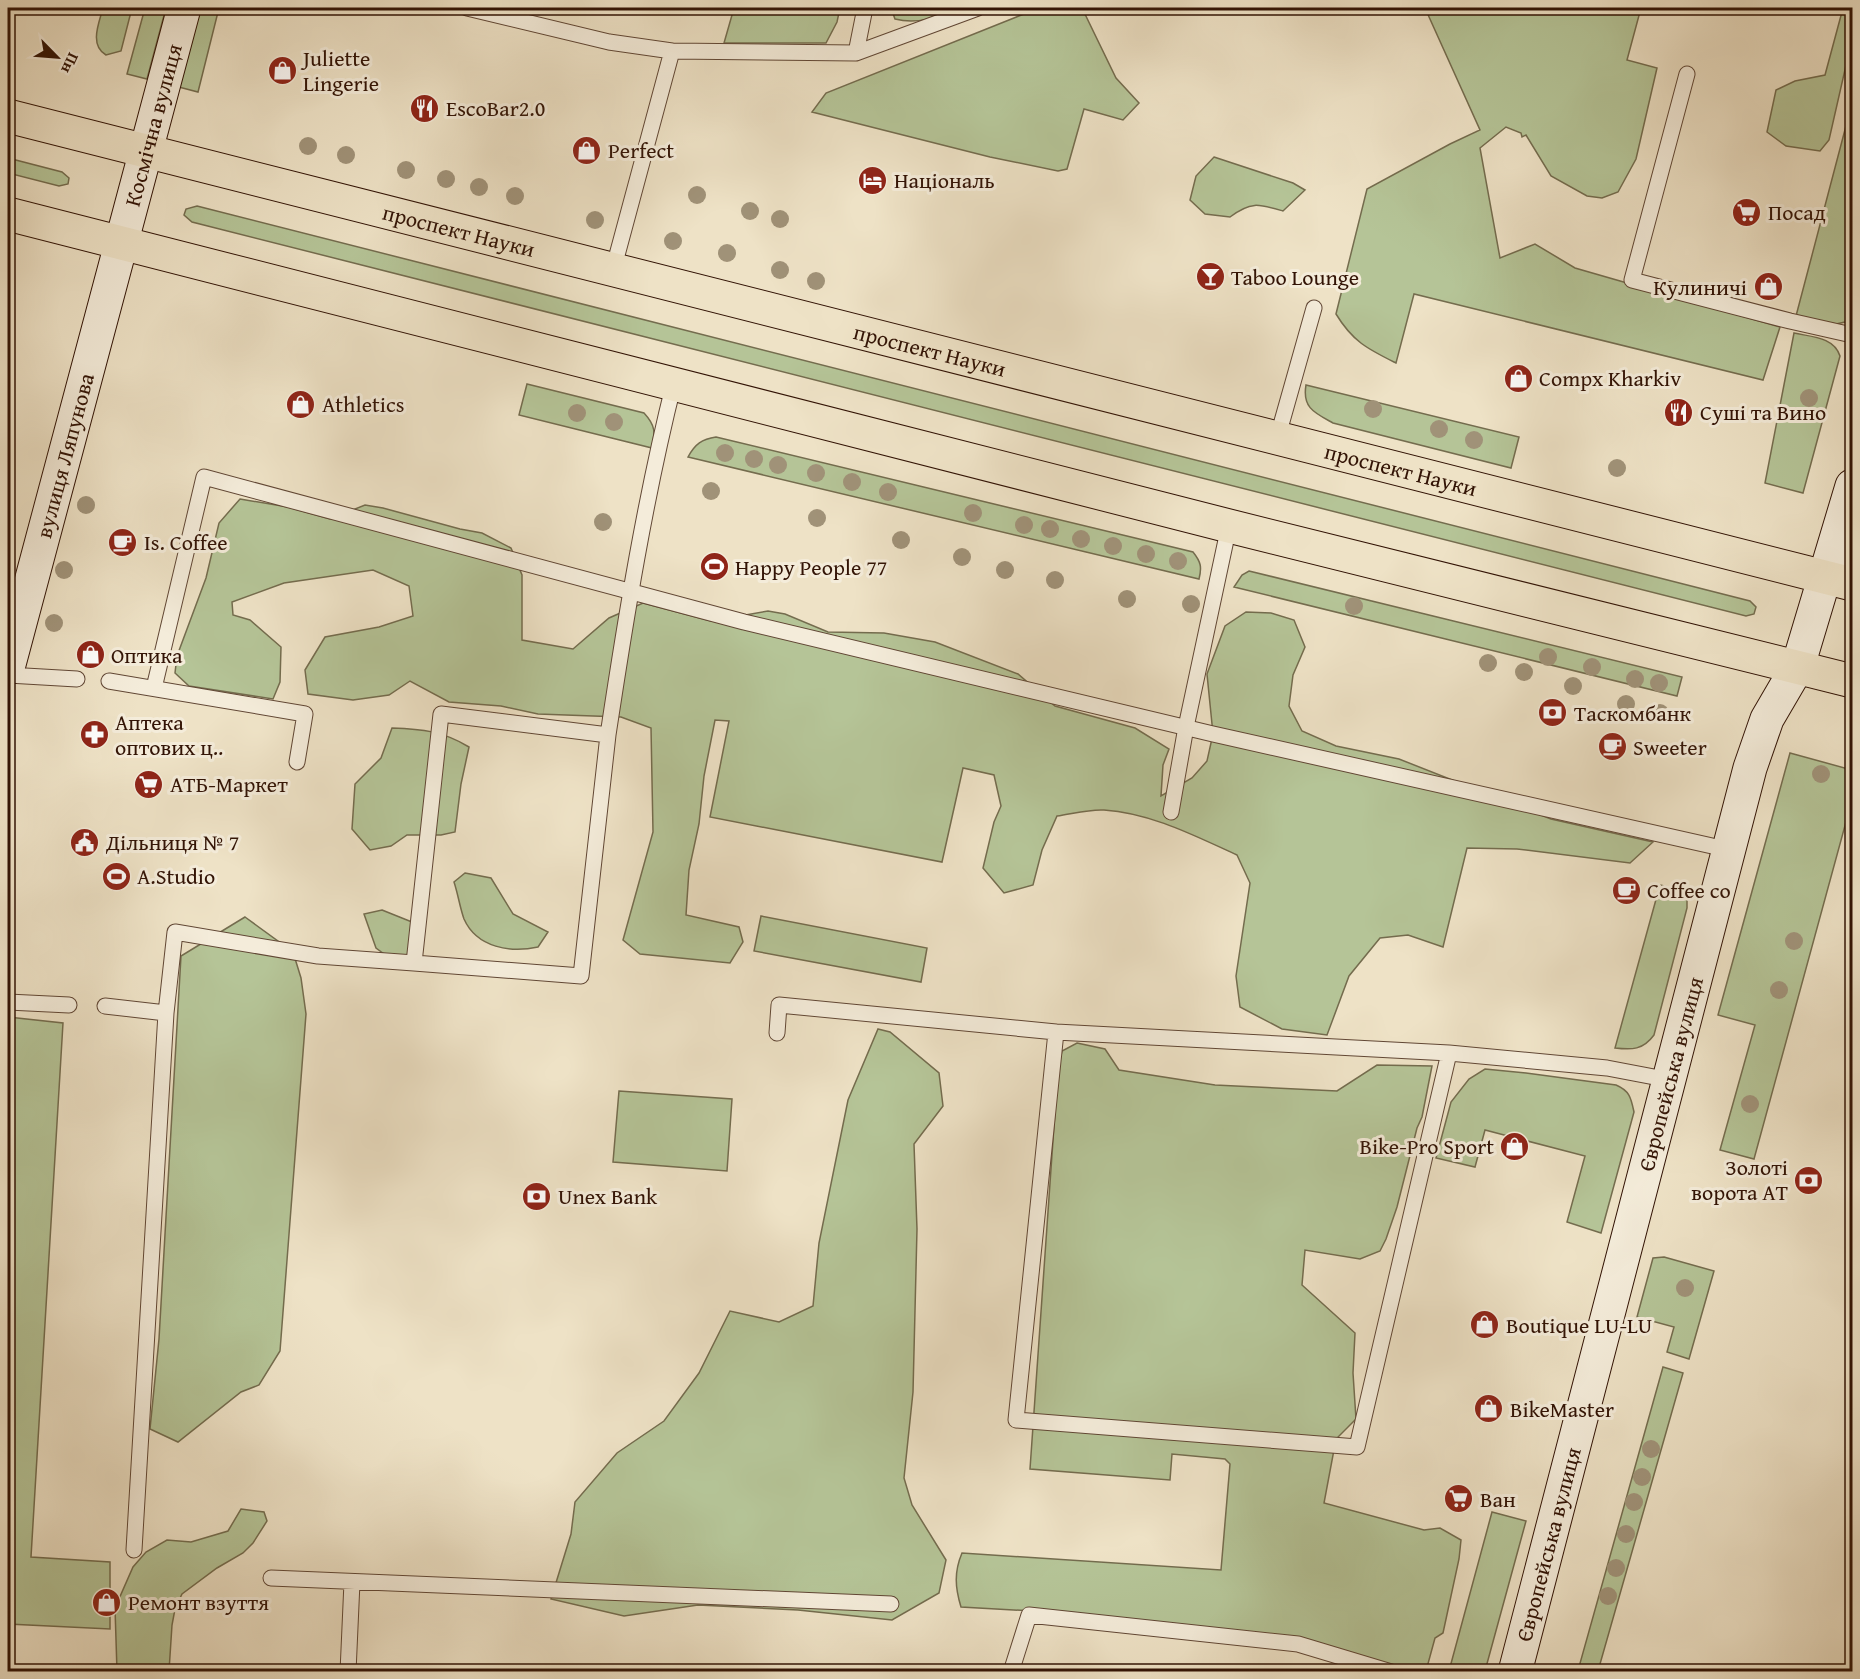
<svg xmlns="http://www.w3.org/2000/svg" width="1860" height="1679" font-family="'Gentium Book Plus',serif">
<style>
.green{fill:#b5c497;stroke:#746c4e;stroke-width:1.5}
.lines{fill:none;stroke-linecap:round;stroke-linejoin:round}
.lane-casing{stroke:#614735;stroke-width:17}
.secondary-casing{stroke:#321305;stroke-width:35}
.primary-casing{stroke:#321305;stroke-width:35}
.lane{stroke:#f4ecda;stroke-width:15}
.secondary{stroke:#f4ecda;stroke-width:33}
.primary{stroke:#eee2c6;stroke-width:33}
.tree{fill:#a09278}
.labels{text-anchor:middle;stroke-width:6;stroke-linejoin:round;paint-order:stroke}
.poi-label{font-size:22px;fill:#321305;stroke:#f4ecda;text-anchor:start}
.street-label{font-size:22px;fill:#321305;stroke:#f4ecda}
</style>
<rect width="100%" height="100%" fill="#eee2c6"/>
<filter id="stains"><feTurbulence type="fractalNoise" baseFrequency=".00333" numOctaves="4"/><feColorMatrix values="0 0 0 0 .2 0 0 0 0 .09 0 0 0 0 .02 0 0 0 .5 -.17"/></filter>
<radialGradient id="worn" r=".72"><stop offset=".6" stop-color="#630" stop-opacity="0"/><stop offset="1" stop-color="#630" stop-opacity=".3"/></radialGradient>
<path class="green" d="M103,8H132L121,51L106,55C89,45 99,23 103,8Z
M145,8H166L147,79L127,74Z
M190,8H219L198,92L171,85Z
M734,8H840L837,22L826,43H724Z
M891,8H958C937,17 918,25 895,19Z
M1039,8H1082L1116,78L1139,103L1123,120L1084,109L1067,169L1058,171L990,157L812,112L826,93Z
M1425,8H1641L1627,60L1657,68L1636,159L1618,192L1602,198L1587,196L1551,176L1526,135L1522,137L1521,133L1506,127L1480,148L1500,258L1535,244L1575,268L1780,327L1763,380L1414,294L1396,363C1368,349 1353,342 1336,314L1367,189L1450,144L1480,130Z
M1843,8H1852V39L1829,140L1820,151L1786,146L1767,132L1776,90L1795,81L1825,75Z
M1852,103V304L1845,322L1836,324L1796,316Z
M1214,157L1293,183L1305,190L1283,211C1259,204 1251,201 1230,217L1205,214L1190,200L1196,176Z
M8,158L62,172L69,178L68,184L59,186L8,173Z
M197,206L1750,601L1756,607L1754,614L1746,616L192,222L184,215L186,209Z
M1794,333C1812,337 1834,337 1840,356L1803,493L1765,483Z
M527,384L644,413C656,426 655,432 652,448L519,415Z
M1306,385L1519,437L1511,468L1333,423C1315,413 1302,408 1306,385Z
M716,437L1193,552C1201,562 1202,567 1199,579L688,457C695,444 702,439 716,437Z
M240,499L288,507L330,519L365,505L383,508L460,529L482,533L511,548L522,575V640L573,649L609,618L643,603L711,621L768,611L785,614L828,632L884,633L935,642L1018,674L1055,706L1135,728L1169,749L1163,765L1161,796L1192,778L1207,761L1213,734L1207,674L1225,626L1246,612L1271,613L1294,620L1305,647L1293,675L1289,706L1302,731L1336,746L1399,759L1551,819L1653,842L1630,863L1517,849L1467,848L1443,947L1408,935L1380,938L1349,976L1327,1035L1282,1029L1240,1007L1236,976L1250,883L1237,855C1195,836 1151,813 1104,810C1089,809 1072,814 1057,816L1042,850L1033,885L1004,893L983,868L994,822L1001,806L994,775L963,768L942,862L710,817L729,721L715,720L704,776L699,824L689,870L686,915L739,927L743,942L730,963L640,954L623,940L653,832L651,728L621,717L538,714L501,706L449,702L410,681L389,695L353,700L308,694L305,670L325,637L379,627L413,616L409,586L373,570L284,583L232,602L233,615L250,620L281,647L280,682L273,699L189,686L175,673L177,656L206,578L219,523Z
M1249,571L1682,677L1677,696L1234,587L1242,575Z
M392,728C422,729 443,731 469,747L461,784L455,832L441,835H407L391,846L370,850L352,829L355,784L381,758Z
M1790,753L1852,770V800L1754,1159L1720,1150L1755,1025L1718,1015Z
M465,873L491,878L513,914L548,932L538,947C511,953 477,948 464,919C460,908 458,894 454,882Z
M1660,885L1673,888L1687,899V908L1654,1035C1643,1050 1632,1050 1615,1048Z
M382,910L412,922L408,957L395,962L376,948L364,914Z
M761,916L927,948L921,982L754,951Z
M245,917L293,952L301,978L306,1014L280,1351L259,1385L241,1392L178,1442L150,1429L159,1339L181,956Z
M8,1017L63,1023L31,1557L110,1562V1629L8,1624Z
M878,1029L890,1032L939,1073L943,1106L914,1144L917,1229L913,1392L904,1478L912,1505L946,1560L939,1593L892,1620L798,1610L698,1605L624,1616L551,1599L571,1534L575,1502L617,1453L664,1421L699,1373L730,1311L779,1322L813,1306L819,1243L848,1100Z
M1077,1043L1105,1049L1119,1070L1215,1085L1337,1091L1377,1065L1432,1066L1422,1117L1417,1128L1397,1207L1386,1239L1380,1251L1360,1259L1305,1250L1302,1285L1355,1333L1353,1373L1356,1419L1336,1439L1324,1503L1424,1530L1440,1528L1461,1540L1459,1559L1443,1633L1435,1638L1426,1671H1408L1322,1646L1052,1612L961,1607C955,1587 954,1572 962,1553L1221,1570L1230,1464L1225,1459L1172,1454L1170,1480L1030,1469L1058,1069L1062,1051Z
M1485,1069L1526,1073L1616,1085C1630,1091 1631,1098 1634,1112L1601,1233L1567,1222L1585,1156L1485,1130L1475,1167L1436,1158L1451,1102L1469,1079Z
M619,1091L732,1099L727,1171L613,1162Z
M1664,1257L1714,1271L1689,1359L1667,1352L1674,1327L1637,1317L1653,1258Z
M1663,1367L1683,1373L1598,1671H1545C1556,1663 1567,1665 1579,1667Z
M241,1509L264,1512L267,1521L253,1543L243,1553L217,1568L182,1594L175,1609L172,1625L169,1671H117L115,1608L133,1567L146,1552L167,1540L191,1542L228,1531Z
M1492,1512L1526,1521L1485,1671H1449Z"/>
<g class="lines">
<defs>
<path id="lane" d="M467,8L609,42L672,51
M856,53L978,8
M1687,74L1632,280L1790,321L1852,335
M613,270L672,51L856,53L865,8
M1277,439L1314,308
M8,675L77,679
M109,681L305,714L297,762
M154,688L204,477L744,622L1213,734L1730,850
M608,735L581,976L414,963L441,714L608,735C626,616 645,499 674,383
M1171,812L1186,727L1229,526
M8,1002L69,1005
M105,1006L166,1013L134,1550
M166,1013L175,932L318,956L414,963
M1056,1032L1016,1420L1357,1447L1449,1053
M777,1033L779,1005L1056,1032L1449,1053L1607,1068L1670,1080
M271,1578L891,1604
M348,1672L352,1582
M1011,1672L1029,1615L1298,1644L1391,1672"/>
<g id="secondary">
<path id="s1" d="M8,668L184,8"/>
<path id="s2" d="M1515,1672L1750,768L1767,719L1798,666L1852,486"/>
</g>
<g id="primary">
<path id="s3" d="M8,116L1852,584"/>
<path d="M8,214L1229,526L1852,681"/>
</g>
</defs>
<use href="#lane" class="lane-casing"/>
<use href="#secondary" class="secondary-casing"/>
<use href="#primary" class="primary-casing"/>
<use href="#lane" class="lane"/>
<use href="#secondary" class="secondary"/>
<use href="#primary" class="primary"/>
</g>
<g class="tree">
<circle cx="308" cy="146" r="9"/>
<circle cx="346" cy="155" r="9"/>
<circle cx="406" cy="170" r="9"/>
<circle cx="446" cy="179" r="9"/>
<circle cx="479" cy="187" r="9"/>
<circle cx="697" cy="195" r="9"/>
<circle cx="515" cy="196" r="9"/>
<circle cx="750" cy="211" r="9"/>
<circle cx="780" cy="219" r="9"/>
<circle cx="595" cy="220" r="9"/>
<circle cx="673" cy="241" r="9"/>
<circle cx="727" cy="253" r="9"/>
<circle cx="780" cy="270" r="9"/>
<circle cx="816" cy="281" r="9"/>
<circle cx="1809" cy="398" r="9"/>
<circle cx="1373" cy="409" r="9"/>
<circle cx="577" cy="413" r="9"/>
<circle cx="614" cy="422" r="9"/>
<circle cx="1439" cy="429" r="9"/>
<circle cx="1474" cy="440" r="9"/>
<circle cx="725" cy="453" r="9"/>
<circle cx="754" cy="459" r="9"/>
<circle cx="778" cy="465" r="9"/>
<circle cx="1617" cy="468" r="9"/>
<circle cx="816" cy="473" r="9"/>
<circle cx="852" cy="482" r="9"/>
<circle cx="711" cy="491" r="9"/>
<circle cx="888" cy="492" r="9"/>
<circle cx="86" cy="505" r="9"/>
<circle cx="973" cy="513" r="9"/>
<circle cx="817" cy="518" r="9"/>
<circle cx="603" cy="522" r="9"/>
<circle cx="1024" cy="525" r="9"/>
<circle cx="1050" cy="529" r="9"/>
<circle cx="1081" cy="539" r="9"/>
<circle cx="901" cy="540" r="9"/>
<circle cx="1113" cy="546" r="9"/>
<circle cx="1146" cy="554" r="9"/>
<circle cx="962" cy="557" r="9"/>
<circle cx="1178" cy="561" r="9"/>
<circle cx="64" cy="570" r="9"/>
<circle cx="1005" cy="570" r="9"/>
<circle cx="1055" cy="580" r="9"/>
<circle cx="1127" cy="599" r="9"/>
<circle cx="1191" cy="604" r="9"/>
<circle cx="1354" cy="606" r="9"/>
<circle cx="54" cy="623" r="9"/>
<circle cx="1548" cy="657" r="9"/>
<circle cx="1488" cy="663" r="9"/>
<circle cx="1592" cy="667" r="9"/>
<circle cx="1524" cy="672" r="9"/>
<circle cx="1635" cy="679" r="9"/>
<circle cx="1659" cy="683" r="9"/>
<circle cx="1573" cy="686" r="9"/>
<circle cx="1626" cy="704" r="9"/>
<circle cx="1660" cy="713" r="9"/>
<circle cx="1821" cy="774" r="9"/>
<circle cx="1794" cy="941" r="9"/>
<circle cx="1779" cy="990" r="9"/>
<circle cx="1750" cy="1104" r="9"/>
<circle cx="1685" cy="1288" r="9"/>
<circle cx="1651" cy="1449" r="9"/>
<circle cx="1642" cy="1477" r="9"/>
<circle cx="1634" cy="1502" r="9"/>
<circle cx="1626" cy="1534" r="9"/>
<circle cx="1616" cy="1568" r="9"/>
<circle cx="1608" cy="1596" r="9"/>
</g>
<defs>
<symbol id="shop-disc" viewBox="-11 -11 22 22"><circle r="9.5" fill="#8f2418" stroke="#f4ecda"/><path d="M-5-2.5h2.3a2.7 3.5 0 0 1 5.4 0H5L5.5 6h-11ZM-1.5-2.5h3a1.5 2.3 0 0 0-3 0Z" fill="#fff"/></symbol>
<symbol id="restaurant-disc" viewBox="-11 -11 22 22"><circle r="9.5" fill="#8f2418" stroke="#f4ecda"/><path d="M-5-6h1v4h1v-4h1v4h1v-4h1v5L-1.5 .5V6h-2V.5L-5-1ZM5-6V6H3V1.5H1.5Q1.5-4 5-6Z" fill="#fff"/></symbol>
<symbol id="hotel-disc" viewBox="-11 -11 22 22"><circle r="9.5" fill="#8f2418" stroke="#f4ecda"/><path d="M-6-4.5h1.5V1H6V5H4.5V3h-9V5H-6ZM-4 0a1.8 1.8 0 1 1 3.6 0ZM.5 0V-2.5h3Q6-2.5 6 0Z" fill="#fff"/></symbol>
<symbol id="supermarket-disc" viewBox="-11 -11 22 22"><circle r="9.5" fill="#8f2418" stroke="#f4ecda"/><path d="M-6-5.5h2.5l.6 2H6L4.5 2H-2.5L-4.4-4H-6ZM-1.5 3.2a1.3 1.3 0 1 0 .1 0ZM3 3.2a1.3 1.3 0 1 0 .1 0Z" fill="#fff"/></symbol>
<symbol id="bar-disc" viewBox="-11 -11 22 22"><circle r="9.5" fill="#8f2418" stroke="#f4ecda"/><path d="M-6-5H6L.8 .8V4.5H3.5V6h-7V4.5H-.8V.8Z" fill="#fff"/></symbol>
<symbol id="cafe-disc" viewBox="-11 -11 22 22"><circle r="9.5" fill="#8f2418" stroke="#f4ecda"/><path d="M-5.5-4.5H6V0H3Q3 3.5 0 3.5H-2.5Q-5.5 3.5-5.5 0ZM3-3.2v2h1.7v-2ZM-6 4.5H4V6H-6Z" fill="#fff"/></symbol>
<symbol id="stadium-disc" viewBox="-11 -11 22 22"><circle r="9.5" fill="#8f2418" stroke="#f4ecda"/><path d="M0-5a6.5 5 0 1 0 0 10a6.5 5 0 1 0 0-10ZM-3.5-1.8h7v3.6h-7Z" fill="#fff"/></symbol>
<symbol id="bank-disc" viewBox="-11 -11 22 22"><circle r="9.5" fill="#8f2418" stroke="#f4ecda"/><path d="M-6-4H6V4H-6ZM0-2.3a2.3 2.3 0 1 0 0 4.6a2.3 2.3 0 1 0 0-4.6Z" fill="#fff"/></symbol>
<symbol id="pharmacy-disc" viewBox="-11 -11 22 22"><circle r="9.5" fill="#8f2418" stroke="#f4ecda"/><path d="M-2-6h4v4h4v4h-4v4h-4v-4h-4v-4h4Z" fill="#fff"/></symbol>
<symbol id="civic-disc" viewBox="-11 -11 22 22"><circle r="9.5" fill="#8f2418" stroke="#f4ecda"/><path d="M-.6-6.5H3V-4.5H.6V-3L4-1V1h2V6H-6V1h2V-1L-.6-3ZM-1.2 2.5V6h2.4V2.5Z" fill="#fff"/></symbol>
</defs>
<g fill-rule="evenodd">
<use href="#shop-disc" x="266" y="54" width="33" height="33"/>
<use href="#restaurant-disc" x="408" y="92" width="33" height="33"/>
<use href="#shop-disc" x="570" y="134" width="33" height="33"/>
<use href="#hotel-disc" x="856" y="164" width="33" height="33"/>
<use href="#supermarket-disc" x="1730" y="196" width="33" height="33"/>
<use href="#bar-disc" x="1194" y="260" width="33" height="33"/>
<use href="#shop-disc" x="1752" y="270" width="33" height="33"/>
<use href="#shop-disc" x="1502" y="362" width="33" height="33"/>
<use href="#shop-disc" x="284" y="388" width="33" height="33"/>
<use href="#restaurant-disc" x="1662" y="396" width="33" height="33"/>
<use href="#cafe-disc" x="106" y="526" width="33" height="33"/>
<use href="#stadium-disc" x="698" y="550" width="33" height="33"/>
<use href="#shop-disc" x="74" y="638" width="33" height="33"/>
<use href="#bank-disc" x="1536" y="696" width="33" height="33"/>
<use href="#pharmacy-disc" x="78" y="718" width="33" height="33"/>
<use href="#cafe-disc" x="1596" y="730" width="33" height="33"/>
<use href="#supermarket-disc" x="132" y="768" width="33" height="33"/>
<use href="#civic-disc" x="68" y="826" width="33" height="33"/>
<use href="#stadium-disc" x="100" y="860" width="33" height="33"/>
<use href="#cafe-disc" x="1610" y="874" width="33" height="33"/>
<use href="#shop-disc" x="1498" y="1130" width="33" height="33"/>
<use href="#bank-disc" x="1792" y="1164" width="33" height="33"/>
<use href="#bank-disc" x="520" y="1180" width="33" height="33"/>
<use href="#shop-disc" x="1468" y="1308" width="33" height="33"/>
<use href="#shop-disc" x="1472" y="1392" width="33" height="33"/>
<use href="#supermarket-disc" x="1442" y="1482" width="33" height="33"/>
<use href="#shop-disc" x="90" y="1586" width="33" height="33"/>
</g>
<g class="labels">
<g class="poi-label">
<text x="303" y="66">Juliette<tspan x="303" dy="25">Lingerie</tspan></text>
<text x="446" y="116">EscoBar2.0</text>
<text x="608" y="158">Perfect</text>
<text x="894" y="188">Національ</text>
<text x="1768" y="220">Посад</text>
<text x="1231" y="285">Taboo Lounge</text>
<text x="1747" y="295" text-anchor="end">Кулиничі</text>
<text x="1539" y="386">Compx Kharkiv</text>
<text x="322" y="412">Athletics</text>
<text x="1700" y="420">Суші та Вино</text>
<text x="144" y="550">Is. Coffee</text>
<text x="735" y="575">Happy People 77</text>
<text x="111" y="663">Оптика</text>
<text x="1574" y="721">Таскомбанк</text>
<text x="115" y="730">Аптека<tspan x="115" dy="25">оптових ц‥</tspan></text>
<text x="1633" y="755">Sweeter</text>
<text x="170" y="792">АТБ-Маркет</text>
<text x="106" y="850">Дільниця № 7</text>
<text x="137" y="884">A.Studio</text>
<text x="1647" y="898">Coffee co</text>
<text x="1494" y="1154" text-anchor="end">Bike-Pro Sport</text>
<text x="1788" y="1175" text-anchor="end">Золоті<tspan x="1788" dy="25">ворота АТ</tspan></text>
<text x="558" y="1204">Unex Bank</text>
<text x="1506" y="1333">Boutique LU-LU</text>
<text x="1510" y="1417">BikeMaster</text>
<text x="1480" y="1507">Ван</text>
<text x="128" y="1610">Ремонт взуття</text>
</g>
<g class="street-label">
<text dy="8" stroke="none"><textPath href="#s1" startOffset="562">Космічна вулиця</textPath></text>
<text dy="8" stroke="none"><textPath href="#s3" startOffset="465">проспект Науки</textPath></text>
<text dy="8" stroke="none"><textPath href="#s3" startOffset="951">проспект Науки</textPath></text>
<text dy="8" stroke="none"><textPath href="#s1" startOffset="220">вулиця Ляпунова</textPath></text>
<text dy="8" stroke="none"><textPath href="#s3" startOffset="1437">проспект Науки</textPath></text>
<text dy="8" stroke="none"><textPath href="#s2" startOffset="618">Європейська вулиця</textPath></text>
<text dy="8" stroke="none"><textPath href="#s2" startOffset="132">Європейська вулиця</textPath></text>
</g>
</g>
<rect width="1860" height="1679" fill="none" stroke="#eee2c6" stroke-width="30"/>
<rect x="9" y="9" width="1842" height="1661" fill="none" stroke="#321305" stroke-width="3"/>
<rect x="15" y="15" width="1830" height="1649" fill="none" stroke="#321305" stroke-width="1.5"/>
<g transform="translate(57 57) rotate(115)" stroke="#f4ecda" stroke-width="4.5" paint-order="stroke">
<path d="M0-4.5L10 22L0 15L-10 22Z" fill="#321305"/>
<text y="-9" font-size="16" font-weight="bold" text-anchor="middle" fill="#321305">Пн</text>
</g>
<rect width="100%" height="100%" filter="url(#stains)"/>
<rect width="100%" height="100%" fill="url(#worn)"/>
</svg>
